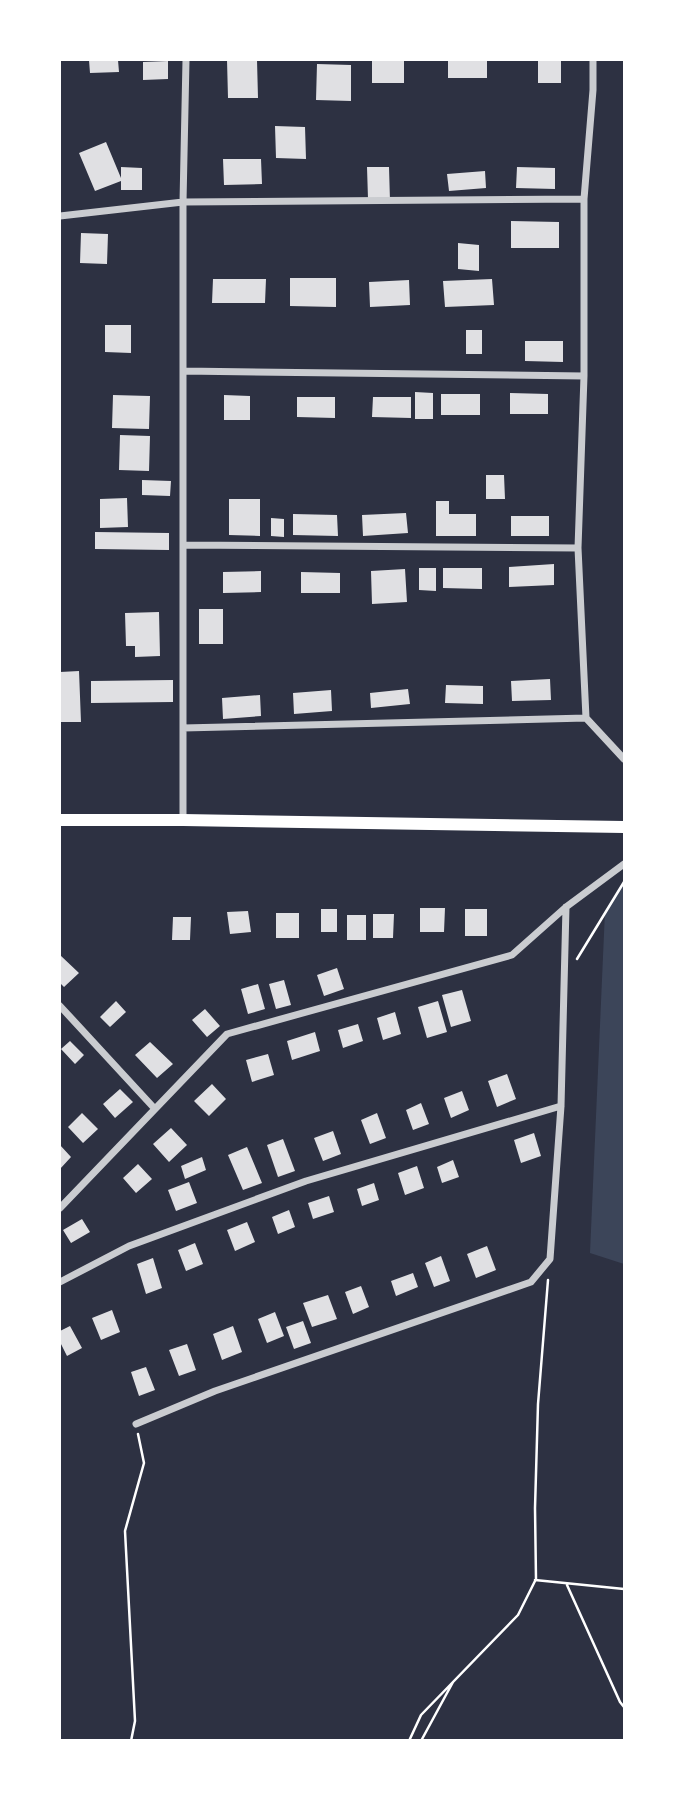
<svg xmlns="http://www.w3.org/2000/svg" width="684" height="1800" font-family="Montserrat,sans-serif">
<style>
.green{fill:#3c4559}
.building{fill:#e0e0e3}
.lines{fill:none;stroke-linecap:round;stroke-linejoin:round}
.path{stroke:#fff;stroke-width:2.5}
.minor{stroke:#caccd0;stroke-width:7}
.trunk{stroke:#fff;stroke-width:12}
</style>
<rect width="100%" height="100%" fill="#2d3142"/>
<path class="green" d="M624,882V1264L590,1253L605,911Z"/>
<path class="building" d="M89,60H118L119,72L90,73Z
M227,60H257L258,98H228Z
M372,60H404V83H372Z
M448,60H487V78H448Z
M538,60H561V83H538Z
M168,61V79L143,80V62Z
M317,64L351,65V101L316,100Z
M275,126L305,127L306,159L276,158Z
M106,142L121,178V167L142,168V190H121V181L95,191L79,153Z
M223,159H261L262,184L224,185Z
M367,167H389L390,201L368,199Z
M517,167L555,168V189L516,188Z
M485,171L486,188L449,191L447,174Z
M511,221L559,222V248H511Z
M81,233L108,234L107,264L80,263Z
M458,243L479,245V271L458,269Z
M290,278H336V307L290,306Z
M213,279H266L265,303H212Z
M492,279L494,305L445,307L443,281Z
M409,280L410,305L370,307L369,282Z
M105,325H131V353L105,352Z
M466,330H482V354H466Z
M525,341H563V362L525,361Z
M415,392L433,393V419H415Z
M510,393L548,394V414H510Z
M441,394H480V415H441Z
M113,395L150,396L149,429L112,428Z
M224,395L250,396V420H224Z
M297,397H335V418L297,417Z
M373,397H411V418L372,417Z
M120,435L150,436L149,471L119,470Z
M486,475H504L505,499H486Z
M142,480L171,481L170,496L142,495Z
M127,498L128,527L100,528V499Z
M229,499H260V536L229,535Z
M436,501H449V514H476V536H436Z
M406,513L408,533L363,536L362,515Z
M293,514L337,515L338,536L293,535Z
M511,516H549V536H511Z
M271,518L284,519V537L271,536Z
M95,532L169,533V550L95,549Z
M554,564V585L509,587V567Z
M419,568H436V591L419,590Z
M443,568H482V589L443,588Z
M405,569L407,602L372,604L371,571Z
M261,571V592L223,593V572Z
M301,572L340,573V593H301Z
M199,609H223V644H199Z
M159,612L160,656L135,657V646H126L125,613Z
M79,671L81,722H60V672Z
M550,679L551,700L512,701L511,681Z
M173,680V702L91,703V681Z
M446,685L483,686V704L445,703Z
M408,689L410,704L371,708L370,693Z
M331,690L332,711L294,714L293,693Z
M260,695L261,716L223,719L222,698Z
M420,908H445L444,932H420Z
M321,909H337V932H321Z
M465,909H487V936H465Z
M248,911L251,932L230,934L227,912Z
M276,913H299V938H276Z
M373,914H394L393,938H373Z
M347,915H366V940H347Z
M173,917H191L190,940H172Z
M60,955L79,973L64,987L60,983Z
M337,968L344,989L324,996L317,975Z
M284,980L291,1005L276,1009L269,984Z
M258,984L265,1009L248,1014L241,989Z
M462,990L471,1021L451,1027L442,995Z
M116,1001L126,1012L110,1027L100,1017Z
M438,1001L447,1032L427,1038L418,1007Z
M205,1009L220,1026L207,1037L192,1020Z
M395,1012L401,1034L383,1040L377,1018Z
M358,1024L363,1041L343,1048L338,1030Z
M315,1032L320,1051L292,1060L287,1041Z
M70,1041L84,1055L75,1064L61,1049Z
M150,1042L173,1064L157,1078L135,1055Z
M268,1054L274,1075L252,1082L246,1060Z
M507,1074L516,1099L497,1107L488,1081Z
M212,1084L226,1099L209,1116L194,1101Z
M120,1089L133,1102L115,1118L103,1104Z
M462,1091L469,1110L451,1118L444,1098Z
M421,1103L429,1124L413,1130L406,1110Z
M82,1113L98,1129L83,1143L68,1127Z
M377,1113L386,1138L370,1144L361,1120Z
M171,1128L187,1145L169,1162L153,1144Z
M333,1131L341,1154L323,1161L314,1138Z
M534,1133L541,1156L521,1163L514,1140Z
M283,1139L295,1171L278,1177L267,1145Z
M60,1145L71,1157L60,1169Z
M247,1147L262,1183L243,1190L228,1155Z
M202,1157L206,1170L185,1179L181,1166Z
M453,1160L459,1177L442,1183L437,1167Z
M138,1164L152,1179L136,1193L123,1178Z
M417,1166L424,1188L405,1195L398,1173Z
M189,1182L197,1203L176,1211L168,1190Z
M374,1183L379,1200L362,1206L357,1189Z
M329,1196L334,1212L313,1219L308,1203Z
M289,1210L295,1227L278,1234L272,1217Z
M82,1219L90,1232L71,1243L63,1230Z
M247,1222L255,1242L235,1251L227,1230Z
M195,1243L203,1264L186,1271L178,1250Z
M487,1246L496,1270L476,1278L467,1254Z
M441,1256L450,1281L434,1287L425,1263Z
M153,1258L162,1288L146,1294L137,1264Z
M413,1273L418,1287L396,1296L391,1281Z
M361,1286L369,1307L353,1314L345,1292Z
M328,1295L337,1319L312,1327L303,1303Z
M112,1310L120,1332L101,1340L92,1318Z
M275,1312L284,1336L267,1343L258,1319Z
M303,1321L311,1343L294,1349L286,1327Z
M70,1326L82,1348L67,1356L60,1342V1331Z
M233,1326L242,1352L222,1360L213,1334Z
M187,1344L196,1370L179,1376L169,1350Z
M146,1367L155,1390L139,1396L131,1372Z"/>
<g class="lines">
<path class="path" d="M577,959L624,882
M535,1580L624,1589
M567,1585L620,1702L624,1707
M131,1741L135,1721L125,1531L144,1463L138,1434
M409,1741L421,1715L518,1615L536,1579L535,1508L538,1404L548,1280
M421,1741L453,1682"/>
<path class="minor" d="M593,60V90L584,199V376L578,548L586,718L624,759
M60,216L183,202L584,199
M183,371L584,376
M183,545L578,548
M183,728L586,718
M183,820V202L186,60
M60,1006L155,1109
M60,1208L227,1034L512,955L566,907L624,864
M60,1282L129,1246L306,1181L561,1106
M136,1424L215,1391L531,1282L550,1259L561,1106L566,907"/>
<path class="trunk" d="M60,820H183L624,827"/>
</g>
<rect width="684" height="1800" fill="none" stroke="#ffffff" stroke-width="122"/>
</svg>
